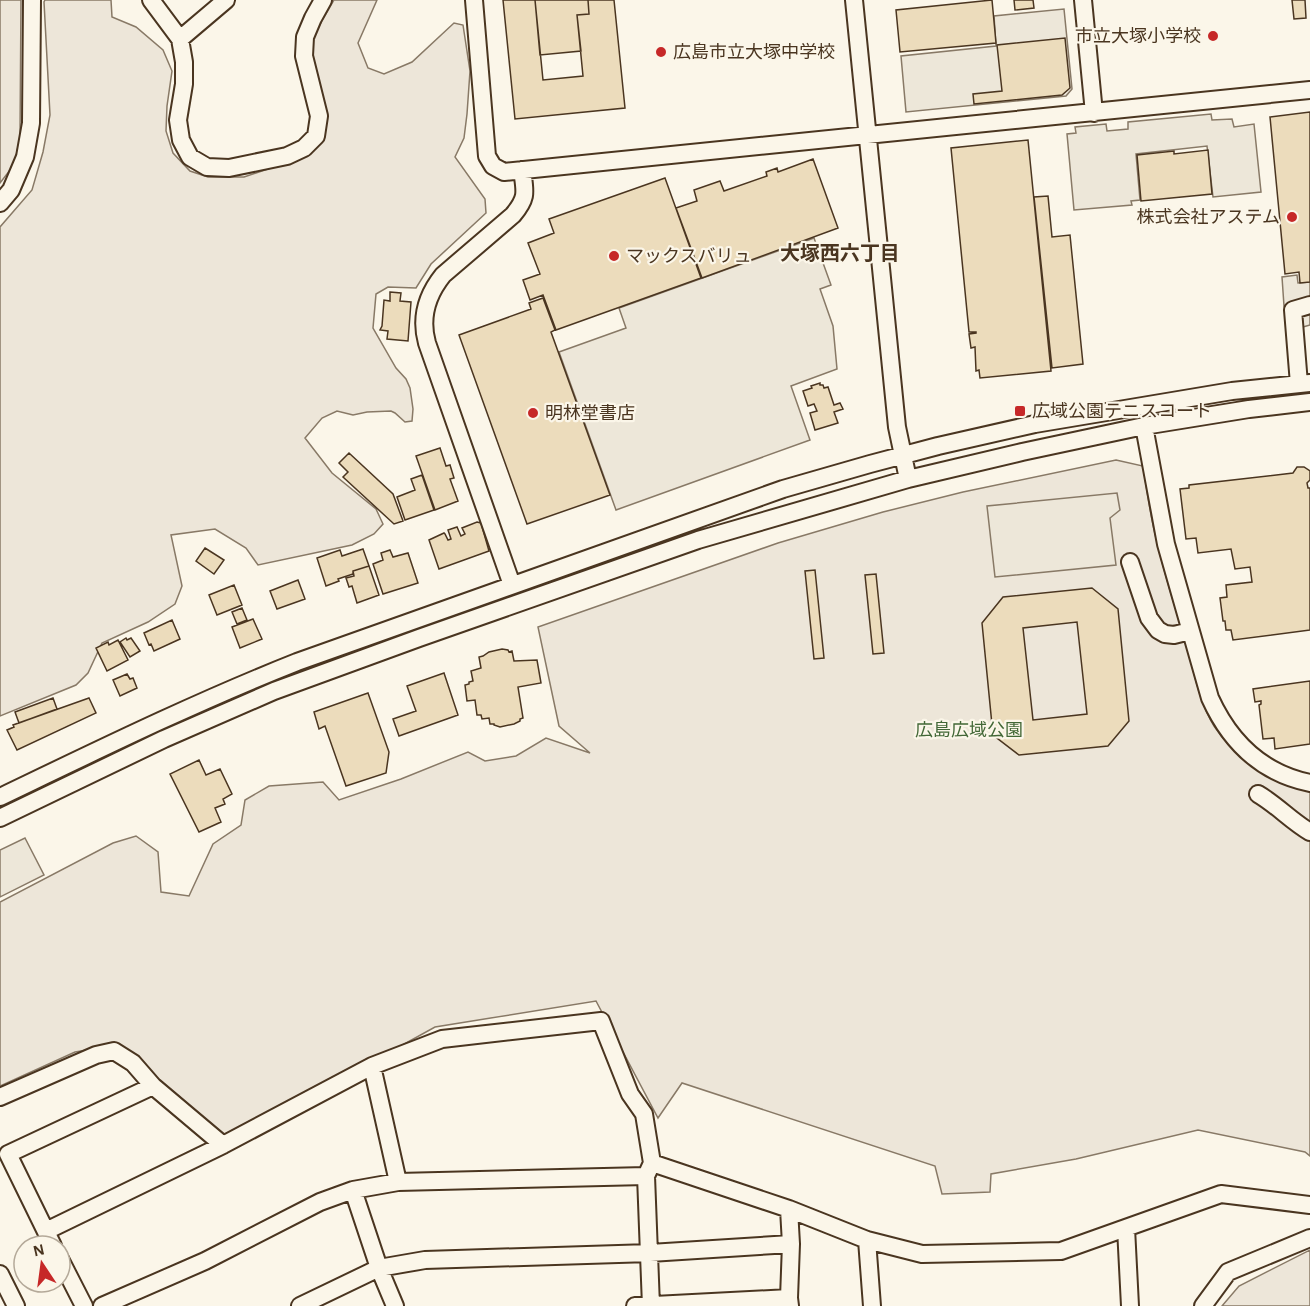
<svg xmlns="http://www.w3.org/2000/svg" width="1310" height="1306" font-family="'Alegreya Sans','Noto Sans JP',sans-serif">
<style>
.green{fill:#ede6d9;stroke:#887966;stroke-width:1.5}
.parking{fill:#ede7d9;stroke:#887966;stroke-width:1.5}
.building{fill:#ecdcbc;stroke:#4a3520;stroke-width:1.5;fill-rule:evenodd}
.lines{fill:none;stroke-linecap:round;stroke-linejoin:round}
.minor-casing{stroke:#4a3520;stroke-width:20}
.minor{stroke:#fbf6e9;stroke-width:16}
.poi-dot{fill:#c62828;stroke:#fbf6e9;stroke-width:2}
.labels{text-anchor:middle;stroke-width:4.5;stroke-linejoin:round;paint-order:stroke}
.poi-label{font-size:18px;fill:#4a3520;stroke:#fbf6e9;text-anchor:start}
.park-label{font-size:18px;fill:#436837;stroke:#fbf6e9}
.neighbourhood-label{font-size:20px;font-weight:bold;fill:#4a3520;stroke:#fbf6e9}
</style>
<rect width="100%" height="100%" fill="#fbf6e9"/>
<path class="green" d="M0,0H21L20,138L14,165L0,183Z
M45,0H111L112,17L136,27L163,50L172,71L167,106L166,131L173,153L190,171L208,177H244L303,157L318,142L311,50L314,35L334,0H377L358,43L368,68L384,74L412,62L454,23L463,25L470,71L467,114L464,138L455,157L485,199L486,213L431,264L416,288L388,287L376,294L373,328L396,368L406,379L410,388L413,409L412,421L405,422L395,413L391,411L367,412L353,415L337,411L322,418L305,438L332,473L376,509L383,524L374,534L352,545L258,565L246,548L215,529L171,535L182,586L175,604L148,622L102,643L88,673L76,685L0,716V227L32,190L43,152L50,115L44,2Z
M1116,460L1143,466C1147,490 1150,515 1156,538C1164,574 1176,609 1186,644C1194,671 1199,702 1214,726C1236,759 1271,785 1310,791V1156L1305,1152L1198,1130L1076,1159L991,1174L990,1192L942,1194L935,1166L682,1083L658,1118L596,1001L435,1027L230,1140L173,1106L112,1046L75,1052L0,1086V902L113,843L136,836L158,852L161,892L189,896L213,844L241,825L245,800L269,786L323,782L339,800L401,779L468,752L485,761L516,756L546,738L590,753L559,726L538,627L778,543L883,512L963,492Z
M1310,1250V1306H1222L1239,1286Z"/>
<path class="parking" d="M1064,9L1072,89L1066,96L906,112L901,56L996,46L994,16Z
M1211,114L1212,120L1232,119L1234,127L1254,124L1261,192L1213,197L1207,146L1136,154L1140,200L1131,201L1132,205L1074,210L1067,134L1076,133L1075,127L1106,124L1107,131L1128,129V122Z
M814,238L831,285L820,289L833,326L837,369L791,386L810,440L616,510L559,352L626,328L619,308Z
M1297,275L1298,283L1310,282V325L1303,327L1301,305L1284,306L1282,277Z
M1117,493L1120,510L1110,518L1116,565L995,577L987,506Z
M25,838L44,875L0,897V850Z"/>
<path class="building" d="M503,0H535L543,80L583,76L577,15L589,14L588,0H614L625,108L515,119Z
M535,0H588L589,14L577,15L581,51L540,55Z
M992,0L996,43L900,52L896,10Z
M1014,0H1033L1034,8L1015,10Z
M1292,0H1305L1306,18L1294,19Z
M1065,38L1070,88L1062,95L974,104L973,94L1002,91L997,45Z
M1310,112V282L1300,283L1299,272L1285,274L1270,117Z
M1028,140L1051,371L980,378L979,370L976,371L975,347L971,348L969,334L976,333V332H969L951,148Z
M1208,150L1212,194L1141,201L1137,155L1174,151V154Z
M813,159L838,228L702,278L676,208L697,201L694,190L720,181L724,191L767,176L766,172L777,168L778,172Z
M665,178L701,278L556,330L543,295L530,300L523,280L540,274L528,243L554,233L549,219Z
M1048,196L1052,237L1070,235L1083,364L1052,368L1034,197Z
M390,292L401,293L400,301L411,302L408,341L387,339L388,331L380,330L382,326L384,300L390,301Z
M543,298L555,330L551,332L610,495L527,524L459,335L531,309L529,303Z
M820,383V385H823L824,388L828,387L834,405L840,403L843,409L834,412L838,423L815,430L810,413L817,411L814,404L808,406L803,391L812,388L811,386Z
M440,448L446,466L450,465L454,478L450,479L458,501L435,510L416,456Z
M349,453L393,494L403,521L394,524L343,477L348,472L339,463Z
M1297,467H1304L1310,471V480L1307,483L1308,488H1310V630L1233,640L1231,630H1226L1225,621H1223L1220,598L1227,597L1226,585L1252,582L1250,567L1235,569L1231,549L1198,553L1196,538L1186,539L1180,489L1189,488V485L1293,473Z
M422,475L434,510L405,520L397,497L415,490L411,479Z
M477,522L481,523L489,551L439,569L429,540L444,533L445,534L448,540L451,539L448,530L457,527L461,536L465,534L462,528Z
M205,548L224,560L214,574L196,561Z
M363,549L369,566L353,571V574L338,579L339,581L326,586L317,558L340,550L342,556Z
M390,550L393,557L408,553L418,583L383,594L373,564L383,560L381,553Z
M369,566L379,595L357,603L352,586L349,587L346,578L354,576L353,571Z
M815,570L824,658L814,659L805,571Z
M876,574L884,653L873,654L865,575Z
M298,580L305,599L277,609L270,591Z
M234,585L242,605L217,615L209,595Z
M1092,588L1118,609L1129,721L1108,746L1019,755L993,735L982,623L1003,597ZM1077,622L1087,714L1033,720L1023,628Z
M242,608L247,620L237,624L232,612Z
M253,619L262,639L240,648L232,627Z
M172,620L180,639L154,651L151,644L149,645L144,633Z
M126,638L127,640L131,638L140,651L130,657L120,642Z
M118,640L128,660L107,671L96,648L108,642L109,645Z
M502,649L508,650L509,652L512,651L514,661L537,660L541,683L518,687L523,718L520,719V721L514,724L500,727L494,725V724H490L489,718L482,719L481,715H477L475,700L467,701L465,685L469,684V682L473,681L471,671L481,668L479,657L483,656L489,652Z
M444,673L458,715L399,736L393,719L416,711L407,686Z
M127,674L130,679L133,678L137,688L120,696L113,680Z
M1310,681V744L1275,749L1274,738L1263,739L1259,705L1261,704V701L1255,702L1253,689Z
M368,693L389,752L386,773L346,786L325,726L319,729L314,712Z
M53,698L57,709L19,723L15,712Z
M89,698L96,713L17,750L7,730L14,727L13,725Z
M199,760L206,775L220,769L232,794L223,799L225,804L215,808L221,822L199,832L170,774Z"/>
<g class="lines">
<defs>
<path id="minor" d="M151,0L180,39L184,62V84L178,120L181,140L190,157L207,167L229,168L287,156L304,148L316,136L319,116L304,56L305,37L313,18L323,0
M474,0L487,156L493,166L504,172L1310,90
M854,0L897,427L908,479
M1083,0L1094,113
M180,39L226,0
M0,203L11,190L25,157L31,123L32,0
M1299,384L1293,310L1310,305
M1144,426L1166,544L1210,698C1230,742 1261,773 1310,783
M1130,562L1149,618L1158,630L1165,634L1174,635L1190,631
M512,585L427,343C420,318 427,295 443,275L513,215C528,197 525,192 522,170
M1258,794C1277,805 1291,821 1310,832
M0,797C98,750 196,702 297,662L783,489L870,464L938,446L1035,424L1232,391L1310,383
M0,818L164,739L274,691L419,638L698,540L908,479L1022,452L1144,426L1249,409L1310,402
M372,1066L398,1182
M0,1097L96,1055L114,1051L133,1063L153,1086L223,1145
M652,1163L789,1209L867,1240L922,1254L1061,1251L1221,1194L1310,1205
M353,1190L379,1268L395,1306
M789,1209L791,1244L789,1298L790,1306
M1126,1228L1130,1306
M46,1231L223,1145L372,1066L442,1039L601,1021L630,1094L644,1114L652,1163L646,1176L651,1306
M867,1240L872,1306
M53,1246L8,1154L153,1086
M60,1259L84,1306
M0,1274L16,1306
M102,1306L205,1261L320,1202L353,1190L398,1182L646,1176
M300,1306L379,1268L425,1260L650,1253L791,1244
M635,1306L789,1298
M1203,1306L1228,1272L1310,1238"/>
</defs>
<use href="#minor" class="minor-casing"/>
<use href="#minor" class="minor"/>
</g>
<g class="poi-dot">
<circle cx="1213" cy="36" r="6"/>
<circle cx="661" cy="52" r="6"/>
<circle cx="1292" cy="217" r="6"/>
<circle cx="614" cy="256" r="6"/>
<rect x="1014" y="405" width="12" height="12" rx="3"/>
<circle cx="533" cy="413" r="6"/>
</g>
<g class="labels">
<g class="poi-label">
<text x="1201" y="42" text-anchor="end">市立大塚小学校</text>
<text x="673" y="58">広島市立大塚中学校</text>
<text x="1280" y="223" text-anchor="end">株式会社アステム</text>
<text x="626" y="262">マックスバリュ</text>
<text x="1032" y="417">広域公園テニスコート</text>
<text x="545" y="419">明林堂書店</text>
</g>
<g class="park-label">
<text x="969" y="736">広島広域公園</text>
</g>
<g class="neighbourhood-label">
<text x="840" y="260">大塚西六丁目</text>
</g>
</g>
<g transform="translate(42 1264) rotate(347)"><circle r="28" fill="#fbf6e9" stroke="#b4a999" stroke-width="1.5"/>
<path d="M0-4.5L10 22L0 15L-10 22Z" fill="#c62828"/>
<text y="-9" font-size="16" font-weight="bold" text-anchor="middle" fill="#4a3520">N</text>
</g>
</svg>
